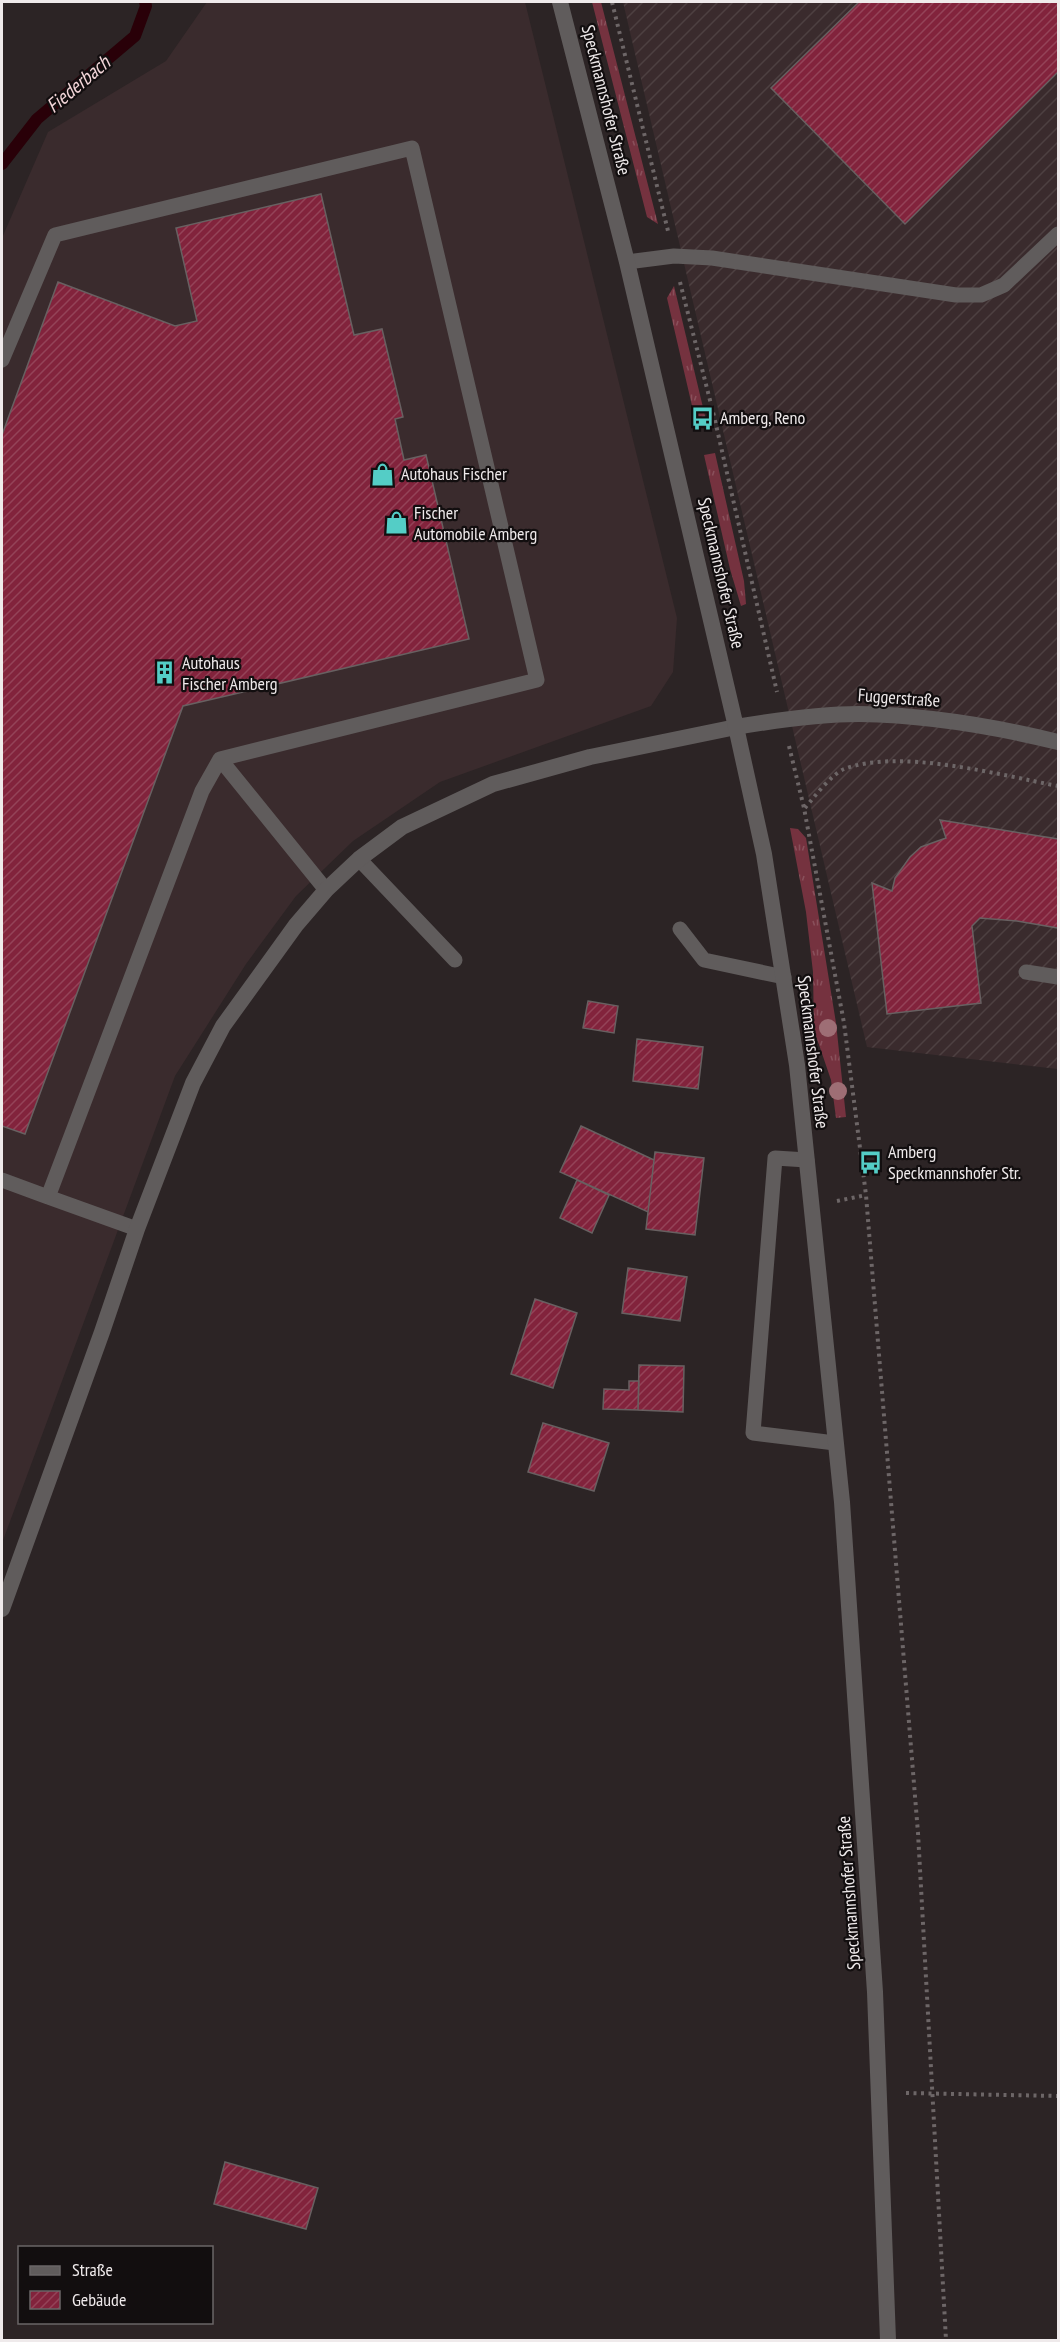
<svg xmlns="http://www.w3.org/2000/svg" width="1060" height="2342" font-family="'PT Sans Narrow',sans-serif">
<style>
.built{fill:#3a2b2d}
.industrial{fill:url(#industrial-furrows)}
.grass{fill:url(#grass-tufts)}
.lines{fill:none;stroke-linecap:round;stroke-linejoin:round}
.stream{stroke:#290008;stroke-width:12}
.building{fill:url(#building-hatch);stroke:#686061;stroke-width:1.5}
.path{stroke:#6d6667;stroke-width:4;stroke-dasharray:3 4.5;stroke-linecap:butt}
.service{stroke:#605c5c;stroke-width:15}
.minor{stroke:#605c5c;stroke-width:16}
.tertiary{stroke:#605c5c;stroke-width:16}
.tree{fill:#9e6e75}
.labels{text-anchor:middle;stroke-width:4.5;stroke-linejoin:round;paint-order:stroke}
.street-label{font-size:18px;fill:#efeaeb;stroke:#120e0f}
.poi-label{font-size:18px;fill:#efeaeb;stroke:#120e0f;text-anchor:start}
.water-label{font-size:20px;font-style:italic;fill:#f3d6d9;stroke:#120e0f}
</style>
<defs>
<pattern id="industrial-furrows" width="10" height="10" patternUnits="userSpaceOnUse" patternTransform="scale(1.5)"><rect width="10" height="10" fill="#3a2b2d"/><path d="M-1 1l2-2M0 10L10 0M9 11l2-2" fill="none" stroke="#4d4041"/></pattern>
<pattern id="grass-tufts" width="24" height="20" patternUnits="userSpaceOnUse" patternTransform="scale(1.5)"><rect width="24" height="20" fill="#75323f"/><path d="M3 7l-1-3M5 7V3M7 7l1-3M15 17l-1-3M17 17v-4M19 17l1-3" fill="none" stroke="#89505b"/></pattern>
<pattern id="building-hatch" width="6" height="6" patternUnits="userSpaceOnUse" patternTransform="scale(1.5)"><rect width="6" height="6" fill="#82233c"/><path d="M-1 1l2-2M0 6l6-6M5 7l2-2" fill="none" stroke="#944358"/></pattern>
</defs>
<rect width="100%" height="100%" fill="#2c2425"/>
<path class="built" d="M207,2H525L677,618L673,672L651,706L440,782L353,841L296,896L246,964L175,1076L2,1543V238L48,132L166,61Z"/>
<path class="industrial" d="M623,2H1058V1069L867,1047Z"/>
<path class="grass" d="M592,2H601L658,224L647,217Z
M674,286L706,420L696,423L667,298Z
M715,453L744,581L746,604L741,606L730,569L704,455Z
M790,828L798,829L806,838L836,1023L846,1117L836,1118L831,1080L814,1030L813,972L806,912Z"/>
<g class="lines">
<path class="stream" d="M2,164L37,119L135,36L146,6L145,2"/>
</g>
<path class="building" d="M859,2H1058V72L905,224L771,88Z
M321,194L354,335L382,329L403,417L395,419L404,460L426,455L469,639L183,706L25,1134L2,1126V435L58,282L175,326L197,321L176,228Z
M940,820L1058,839V928L1017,921L980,918L972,926L981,1003L887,1014L872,883L892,891L895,878L910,857L921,847L946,838Z
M588,1001L618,1006L614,1033L583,1028Z
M637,1039L703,1047L698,1089L633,1081Z
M581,1126L654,1160L648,1212L560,1172Z
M655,1152L704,1158L695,1235L646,1229Z
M577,1180L609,1195L592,1233L560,1218Z
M628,1268L687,1277L680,1321L622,1313Z
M535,1299L577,1313L553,1388L511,1374Z
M639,1365L684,1366L683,1412L638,1410Z
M629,1381H639L638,1410L603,1409L604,1389L629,1390Z
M543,1423L609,1443L594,1491L528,1472Z
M225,2162L318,2188L306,2229L214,2204Z"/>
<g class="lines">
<path class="path" d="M612,2L668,231
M680,282L714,416L777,692
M702,418L714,416
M789,746L804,808L844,1023L866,1195L918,1833L946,2340
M805,808C814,797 832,774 844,769C900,748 1000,775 1058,786
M862,1163L870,1162
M837,1201L866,1195
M906,2093L1058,2096"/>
<path class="service" d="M627,262L674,256L712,258L956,295H981L1004,285L1058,234
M2,360L55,235L412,148L537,680L220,759L202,791L48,1197L2,1180
M220,759L326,890
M359,859L455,960
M680,929L704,960L784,977
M1026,972L1058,977
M807,1160L775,1158L753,1433L835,1443
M48,1197L137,1229"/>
<path class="minor" d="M2,1609L102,1332L137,1229L193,1083L223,1026L296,925L326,890L359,859L402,827L493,784L590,757L736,727"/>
<path class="tertiary" d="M560,2L627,262L736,727L764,854L797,1065L842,1502L875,1992L888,2340
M736,727C777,720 818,714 859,714C926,715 993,726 1058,742"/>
</g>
<g class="tree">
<circle cx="828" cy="1028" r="9"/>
<circle cx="838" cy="1091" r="9"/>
</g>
<defs>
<symbol id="bus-bare" viewBox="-9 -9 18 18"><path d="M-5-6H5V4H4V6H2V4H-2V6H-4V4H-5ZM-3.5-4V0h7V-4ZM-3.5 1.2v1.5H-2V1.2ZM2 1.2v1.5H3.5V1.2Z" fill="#54cdc6" stroke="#120e0f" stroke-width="2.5" paint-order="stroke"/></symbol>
<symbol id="shop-bare" viewBox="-9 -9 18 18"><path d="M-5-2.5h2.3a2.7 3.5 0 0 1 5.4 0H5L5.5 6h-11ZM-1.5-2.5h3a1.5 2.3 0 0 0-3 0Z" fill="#54cdc6" stroke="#120e0f" stroke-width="2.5" paint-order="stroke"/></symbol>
<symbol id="building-bare" viewBox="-9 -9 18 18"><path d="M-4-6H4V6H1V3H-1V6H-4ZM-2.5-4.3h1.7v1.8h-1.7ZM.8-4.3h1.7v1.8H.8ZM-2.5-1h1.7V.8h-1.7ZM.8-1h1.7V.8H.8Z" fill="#54cdc6" stroke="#120e0f" stroke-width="2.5" paint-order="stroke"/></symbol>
</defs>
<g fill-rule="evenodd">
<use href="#bus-bare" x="686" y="402" width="33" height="33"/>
<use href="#shop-bare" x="366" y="458" width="33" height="33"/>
<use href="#shop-bare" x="380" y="506" width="33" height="33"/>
<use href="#building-bare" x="148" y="656" width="33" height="33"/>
<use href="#bus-bare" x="854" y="1146" width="33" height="33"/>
</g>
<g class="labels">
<g class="street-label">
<text transform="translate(606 100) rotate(76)" y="6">Speckmannshofer Straße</text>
<text transform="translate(721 573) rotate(77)" y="6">Speckmannshofer Straße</text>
<text transform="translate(899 698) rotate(4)" y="6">Fuggerstraße</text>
<text transform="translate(813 1052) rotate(83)" y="6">Speckmannshofer Straße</text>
<text transform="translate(849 1893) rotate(-94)" y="6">Speckmannshofer Straße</text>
</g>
<g class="poi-label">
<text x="720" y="424">Amberg, Reno</text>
<text x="401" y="480">Autohaus Fischer</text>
<text x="414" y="519">Fischer<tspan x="414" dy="21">Automobile Amberg</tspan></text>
<text x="182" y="669">Autohaus<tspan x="182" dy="21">Fischer Amberg</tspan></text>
<text x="888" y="1158">Amberg<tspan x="888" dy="21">Speckmannshofer Str.</tspan></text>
</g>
<g class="water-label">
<text transform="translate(78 84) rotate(-40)" y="7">Fiederbach</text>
</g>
</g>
<rect width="1060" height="2342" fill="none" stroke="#efeaeb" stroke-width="6"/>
<rect x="18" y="2246" width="195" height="78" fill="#120e0f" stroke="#6a6667" stroke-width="1.5"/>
<rect x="30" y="2266" width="30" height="9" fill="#605c5c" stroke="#6a6667" stroke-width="1.5"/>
<text x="72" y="2276" font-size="18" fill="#efeaeb">Straße</text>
<rect x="30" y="2291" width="30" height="18" fill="url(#building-hatch)" stroke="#6a6667" stroke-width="1.5"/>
<text x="72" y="2306" font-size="18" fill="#efeaeb">Gebäude</text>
</svg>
